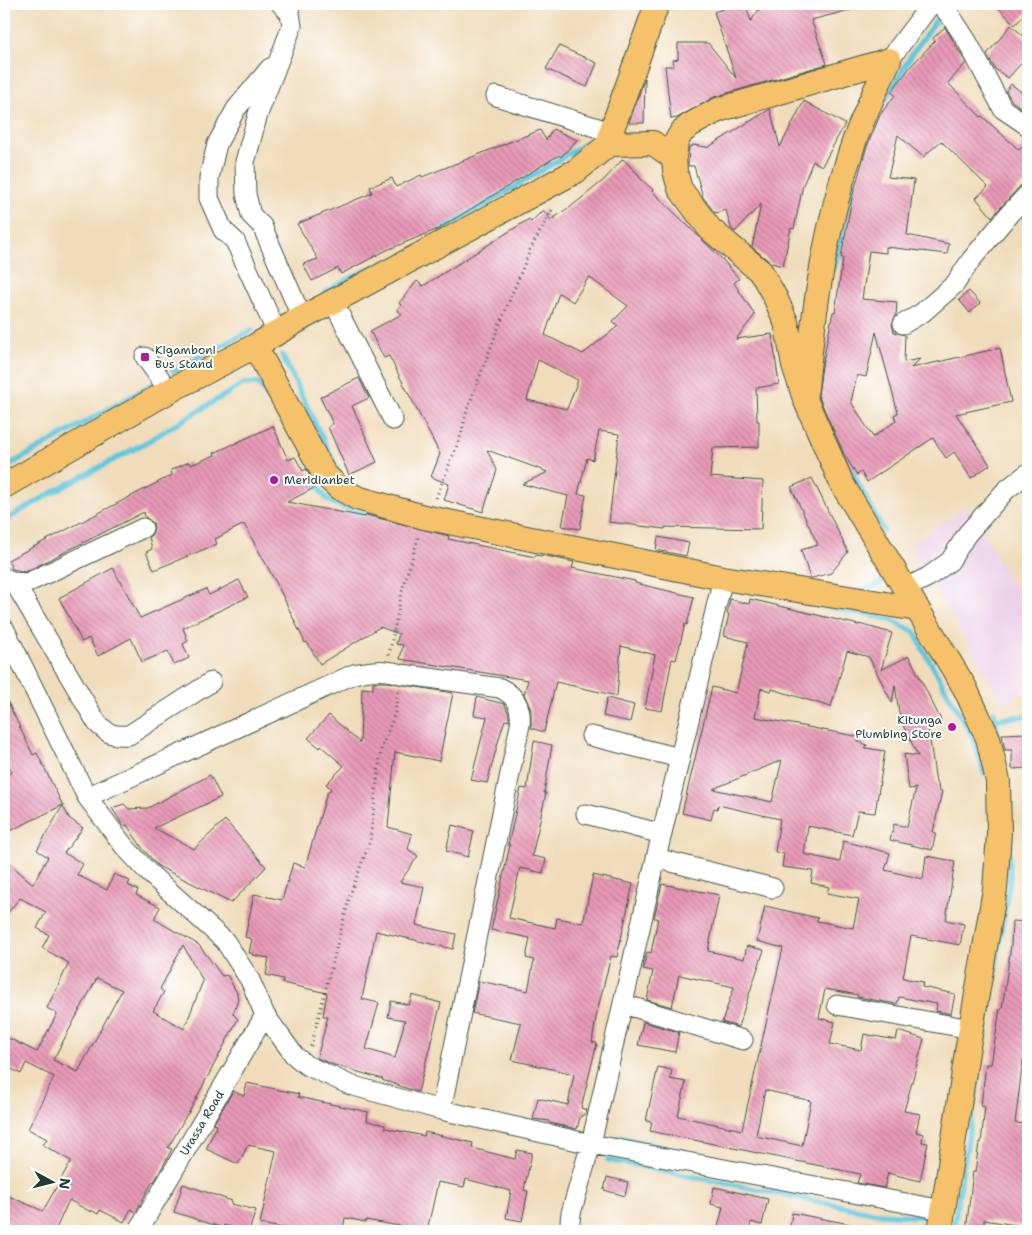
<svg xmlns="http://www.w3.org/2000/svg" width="1032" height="1235" font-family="'Shantell Sans',sans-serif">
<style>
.built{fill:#edd0e8}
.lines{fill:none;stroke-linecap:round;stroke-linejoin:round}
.stream{stroke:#62c7df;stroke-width:5.5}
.building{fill:url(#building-back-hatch);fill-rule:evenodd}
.minor-casing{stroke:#3e5548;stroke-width:21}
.major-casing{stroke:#3e5548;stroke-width:26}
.path{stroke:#3e5548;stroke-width:3;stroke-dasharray:1 4;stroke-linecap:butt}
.minor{stroke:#fff;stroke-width:19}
.major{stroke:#f5c16b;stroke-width:24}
.poi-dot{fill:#b5179e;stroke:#fff;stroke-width:2}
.labels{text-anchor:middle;stroke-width:4;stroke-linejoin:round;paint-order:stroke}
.poi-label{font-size:12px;fill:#1f3d34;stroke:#fff;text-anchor:start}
.street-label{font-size:12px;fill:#1f3d34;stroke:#fff}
</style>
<defs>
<pattern id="building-back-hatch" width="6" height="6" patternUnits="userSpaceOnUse" patternTransform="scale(1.25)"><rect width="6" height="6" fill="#e999b7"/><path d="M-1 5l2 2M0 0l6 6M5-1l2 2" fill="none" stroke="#bc7e96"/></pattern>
</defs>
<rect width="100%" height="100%" fill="#fff"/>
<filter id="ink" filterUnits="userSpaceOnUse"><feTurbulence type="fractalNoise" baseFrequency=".02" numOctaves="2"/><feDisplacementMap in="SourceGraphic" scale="10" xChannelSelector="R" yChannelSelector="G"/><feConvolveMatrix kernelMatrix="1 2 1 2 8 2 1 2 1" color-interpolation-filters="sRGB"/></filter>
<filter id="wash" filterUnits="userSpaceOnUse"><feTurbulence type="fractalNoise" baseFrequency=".0096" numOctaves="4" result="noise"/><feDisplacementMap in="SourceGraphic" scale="20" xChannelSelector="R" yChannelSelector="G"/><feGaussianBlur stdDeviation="1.12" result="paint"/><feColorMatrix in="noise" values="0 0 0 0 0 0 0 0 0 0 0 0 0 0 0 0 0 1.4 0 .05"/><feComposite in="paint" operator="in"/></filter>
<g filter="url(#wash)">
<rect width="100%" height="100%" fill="#f0dcba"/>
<path class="built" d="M967,506L1028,610V689L1004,704L909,545Z"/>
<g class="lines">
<path class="stream" d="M877,114L912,54L942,12
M442,230L485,205L586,143
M834,269L853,183
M325,292L374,266
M282,355L341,477
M173,371L252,330
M837,446L846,460L883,530
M4,468L157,382
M314,478C318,485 322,494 327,499C340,510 362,513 378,516
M4,521L48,495L145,443L243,384L258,383L274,405
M861,589C873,590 879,584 888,576
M807,603L889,619L915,632L923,649L975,742L984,773
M994,712L998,734
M995,719L1028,716
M618,1137L682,1152
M608,1160L882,1214L929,1217
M953,1231L1010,878L1009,853"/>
</g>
<g id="blocks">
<path class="building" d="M737,4H745L751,21L763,4H853L854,9L811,20L827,64L714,97L677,118L671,119L665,66H674L673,60L678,59V43H708L736,78L714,12Z
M995,4H1028V11L1015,25Z
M1011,25L1028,40V56L1008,78L995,69L987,54Z
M945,27L966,63L948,83L981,117L982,116L1019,150L1028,141V183L1020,186L992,217L976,198L988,187L941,141L923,157L898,135L888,177L914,180L907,235L949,244L947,254L886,247V253L869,251L862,299L897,302L896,316L892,324L894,332L905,335L904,362L920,359L911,368L1000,348L1011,402L956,414L990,465L971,478L954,452L946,458L933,438L867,482L861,472L857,475L844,454L818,395L822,366L833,312H835L843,258L841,257L852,198L866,149L880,115L895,95L891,92L911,66L935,41L933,38ZM876,332L898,413L894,415L896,421L873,437L851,402L857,375L866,377Z
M559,46L597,63L587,87L546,69Z
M645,78L644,123H629Z
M1011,84L1028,97V113L1012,101L1006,91Z
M804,101L845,124L822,166L813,161L803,185L794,229L791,228L783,266L771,263L752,247L761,204L735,232L731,228L726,210L715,213L703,197L694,166H688L689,147H692V145L707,147V148L770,109L780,147Z
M553,129L577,140L561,157L559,155L438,229L387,250L341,274L338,268L312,281L303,264L318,259L297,224L372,193L370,187L392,178L396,187L421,175L422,177L540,130L546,140Z
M623,159L640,176L639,177L653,190L652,191L723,260L739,279L734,283L755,315L736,339L772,334L779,384L756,388L757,421H759V447L713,448L710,477L763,481L761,529L665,527V529L609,522L619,434L599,431L593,460L587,458L578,494L586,495L580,529L562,526L568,496L522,484L548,472L487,450L497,470L483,512L444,500L449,484L431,477L440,454L389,356L384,358L370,331L402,314L397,310L401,305L399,303L417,281L423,286L529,219L531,222L543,210L551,220L568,208V209L604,180ZM589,277L628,306L613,321L618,326L583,354L545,335L559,293L573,302ZM538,360L578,380L567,409L527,400Z
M969,291L980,303L970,313L959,300Z
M359,378L369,398L352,406L377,462L349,475L328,427L333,424L320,397Z
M273,426L288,460L295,457L303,471L306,469L316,487L287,502L365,517L366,515L449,536L448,539L535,557V555L541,556V555L574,562L572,568L635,581V583L694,597L687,625L685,624L676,660L672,659L662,711L645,708L655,655L621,646L617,696L556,682L544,732L531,728V710L524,694L528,680L400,659L403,645L396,644L399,634L380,627L320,664L307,642L305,643L279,588L244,524L215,539L217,544L154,570L146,552L152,549L149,537L152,534L154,528L153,523L145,517L144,512L25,572L12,569L8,560L172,475L171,470L189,462L191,465L215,455L214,453Z
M812,478L848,552L831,573L812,578H810L801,550L818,545L791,487Z
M658,537L689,543L686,556L656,550Z
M113,568L140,618L206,589L209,595L239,580L248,597L183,628L188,641L183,644L189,658L174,665L168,651L142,662L131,638L98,656L89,638L82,642L59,598Z
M730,599L749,604L750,599L859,625V624L892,633L881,670L909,656L941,720L928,726L936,783H938L939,791H942L933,832L936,833L932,850L890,840L894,824L907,827L916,788L909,789L904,754L918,756L900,719L895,685L892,703L869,657L847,651L831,707L772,689L771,691L761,688L755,717L860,737L858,741L867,745L865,748L885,751L875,813L858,811L852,835L808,826L804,854L840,862L843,841L890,853L885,870L923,879L926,856L955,861L946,920L964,924L960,945L911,936L903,978L923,982L922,987L955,994L951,1014L936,1011L937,1004L899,997L897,1004L857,997L858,995L825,989L819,1018L835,1022L830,1044L861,1050L864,1034L896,1040L898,1031L924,1039L904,1111L920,1114L916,1132L923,1134L922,1142L928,1143L920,1181L888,1173L884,1188L857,1183L860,1174L650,1131L652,1122L646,1121L658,1067L672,1070L670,1079L686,1082L678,1116L742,1130L783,948L757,941L765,906L818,918L817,921L853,928L859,899L827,893L829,887L811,883L813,871L782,867L784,853L775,852L780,819L718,805L717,809L714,808L711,820L682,813L712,687L736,693L748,642L724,636L729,614H727ZM782,760L772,802L713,789ZM765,1090L811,1101L802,1146L756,1136Z
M373,682H387L453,693L439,761L395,752L388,827L412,834L408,849L418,856L400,882L424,887L416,925L456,934L453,949L376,931L362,999L379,1003L366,1049L395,1058L405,1020L388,1017L391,1001L409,1005L412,995L441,1003L418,1092L382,1080L383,1079L334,1065L317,1058L328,1016H323L327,993L282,983L283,979L266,975L269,958L252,955L253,953H249L252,939L245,937L254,894L282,900L293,863L305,867L327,793L331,789L326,784L344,766L321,746L320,748L308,738L329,715L360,743L362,688L373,689Z
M4,694L33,755L37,753L69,818L83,828L64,853L83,864L77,875L107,890L114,874L130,881L128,885L138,890L136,895L160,907L154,919L199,945L222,976L227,975L237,993L238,1000L233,1014L238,1019L188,1114H187L168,1148L172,1149L163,1166L154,1182L153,1181L136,1212L131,1209L124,1222L100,1210L98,1214L91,1210V1212L69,1200L55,1231H4V1194L43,1211L71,1161L43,1145L47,1139L28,1129L54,1077L26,1063L21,1074L6,1066L11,1055L4,1052V1036L37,1052L57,1014L47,1008L69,963L42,948L49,935L37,928L46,912L20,898L4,917V859L33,884L48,857L37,850L63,805L4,834V776L12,772L4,756ZM183,945L203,981L184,1029L153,1011L164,992L160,989ZM97,978L122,990L78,1072L53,1060Z
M477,697L504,704L509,714V721L505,720L500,735L487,783L471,780L487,717L474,715Z
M607,698L634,705L630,722L603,716Z
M1028,733V768L1012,769V750H1005L1002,734Z
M534,741L552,745L544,793H546L532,856L546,859L543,873L520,868L509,918L555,928L557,918L583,923L593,875L633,884L617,957L611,956L597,1012L592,1042L597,1043L581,1108L587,1110L586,1113L580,1117L577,1129L563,1126L564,1125L562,1126L550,1123L549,1121L533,1119L538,1098L568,1105L574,1074L512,1060L521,1023L472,1013L479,981L528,991L534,960L526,958L530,938L491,930L510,845H508L521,788L527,789Z
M210,775L221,797L154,828L194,849L225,820L266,867L231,903L158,866L143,849L127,825L123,826L112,808L124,804L129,809L148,808Z
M452,825L474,831L468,857L446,851Z
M662,884L719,895L708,951L744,959L747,946L764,950L738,1027L722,1022L734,987L679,975L672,1007L647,1000L653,971L643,969L647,952L651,953L658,918H654Z
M1012,921L1028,922V1061L1023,1060L1015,1123L1028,1124V1227L984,1220V1231H966L973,1172H975L979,1143H981L985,1107L981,1106L986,1064H991L1000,1009H1002L1011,945Z
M643,1022L679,1032L675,1052L638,1045Z
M247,1083L299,1094L298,1097L368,1112L367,1121L385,1125V1128L424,1136L425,1132L473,1143L472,1148L515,1159L517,1150L532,1153L524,1190L528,1191L522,1221L506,1218L511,1191L466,1179L464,1187L438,1182L427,1231L366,1220V1222L345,1218L343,1231H300L260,1224L276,1151L248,1145L238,1164L206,1149L217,1125L214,1124L215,1121L233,1091L244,1096Z
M607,1177L628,1182L625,1196L604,1190Z
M183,1184L232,1201L231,1204L256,1210L249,1231H243L224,1225L223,1228L174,1212Z
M714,1187L768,1199L762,1225L751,1222L749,1231H717L723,1207L711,1204Z
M792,1213L850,1224L849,1231H792V1227H790Z"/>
</g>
</g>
<g filter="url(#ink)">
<use href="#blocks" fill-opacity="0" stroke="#3e5548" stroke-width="1"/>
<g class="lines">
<defs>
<path id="minor" d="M281,4L290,13L292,26L258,114L245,162L246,194L251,215L262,226L302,318
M940,4L952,18L967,41L1003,109L1028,126
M889,60L931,4
M270,68L236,109L217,144L209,178V198L223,230L235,241L277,333
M496,96L611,132
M333,301L393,420
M903,324L922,313L955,284L971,260L1010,213L1028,194
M145,357L169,391
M5,578L14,582L27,583L143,528
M14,582L97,723C109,735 113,736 129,735L211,682
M908,587L928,577L950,561L967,534L1006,490L1028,473
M4,628L87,797L124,846L148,872L225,941L250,980L265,1015L294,1055L306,1065L350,1085L441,1110L591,1144L943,1210
M591,736L680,758
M87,797L354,674C373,670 383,669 401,674L500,688C516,696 522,707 520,725L441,1110
M586,814L662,834
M656,858L773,888
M623,1004L743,1040
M837,1005L971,1029
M138,1231L265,1015
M569,1231L571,1213L591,1144L656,858L723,578"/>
<path id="major" d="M889,60L718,110L690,125L681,133L676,142L674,158L675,171L680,189L710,229L761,272L775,297L786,322L794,365L805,399L842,484L965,688L988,738L998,781L999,834L995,889L967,1052L940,1231
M609,144L653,143L674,158
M255,346L324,474L338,487L357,498L424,517L723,578L917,609
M806,389C814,307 826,223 853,145C863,116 877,88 889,60
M4,486L169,391L255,346L302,318L576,171L609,144L611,132L657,4"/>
</defs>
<use href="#minor" class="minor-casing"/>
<use href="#major" class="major-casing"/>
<path class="path" d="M436,498L461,435L467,410L497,331L530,250L553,208
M389,655L403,587L419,535
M311,1046L350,895L370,841L381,749L395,713L398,692"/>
<use href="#minor" class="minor"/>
<use href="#major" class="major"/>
</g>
</g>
<g class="poi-dot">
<rect x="140" y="352" width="10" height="10" rx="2.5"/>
<circle cx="274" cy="480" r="5"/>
<circle cx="952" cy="727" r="5"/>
</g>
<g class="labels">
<g class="poi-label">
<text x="155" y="354">Kigamboni<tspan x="155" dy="14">Bus Stand</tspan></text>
<text x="284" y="484">Meridianbet</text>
<text x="942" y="724" text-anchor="end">Kitunga<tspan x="942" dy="14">Plumbing Store</tspan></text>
</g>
<g class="street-label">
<text transform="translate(202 1123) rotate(-59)" y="4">Urassa Road</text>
</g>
</g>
<rect width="1032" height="1235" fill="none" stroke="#fff" stroke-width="20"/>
<g transform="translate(52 1182) rotate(97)" stroke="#ffffff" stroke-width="4" paint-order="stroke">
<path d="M0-4L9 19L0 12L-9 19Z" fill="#1f3d34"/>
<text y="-8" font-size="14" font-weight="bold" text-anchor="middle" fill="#1f3d34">N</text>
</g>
</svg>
